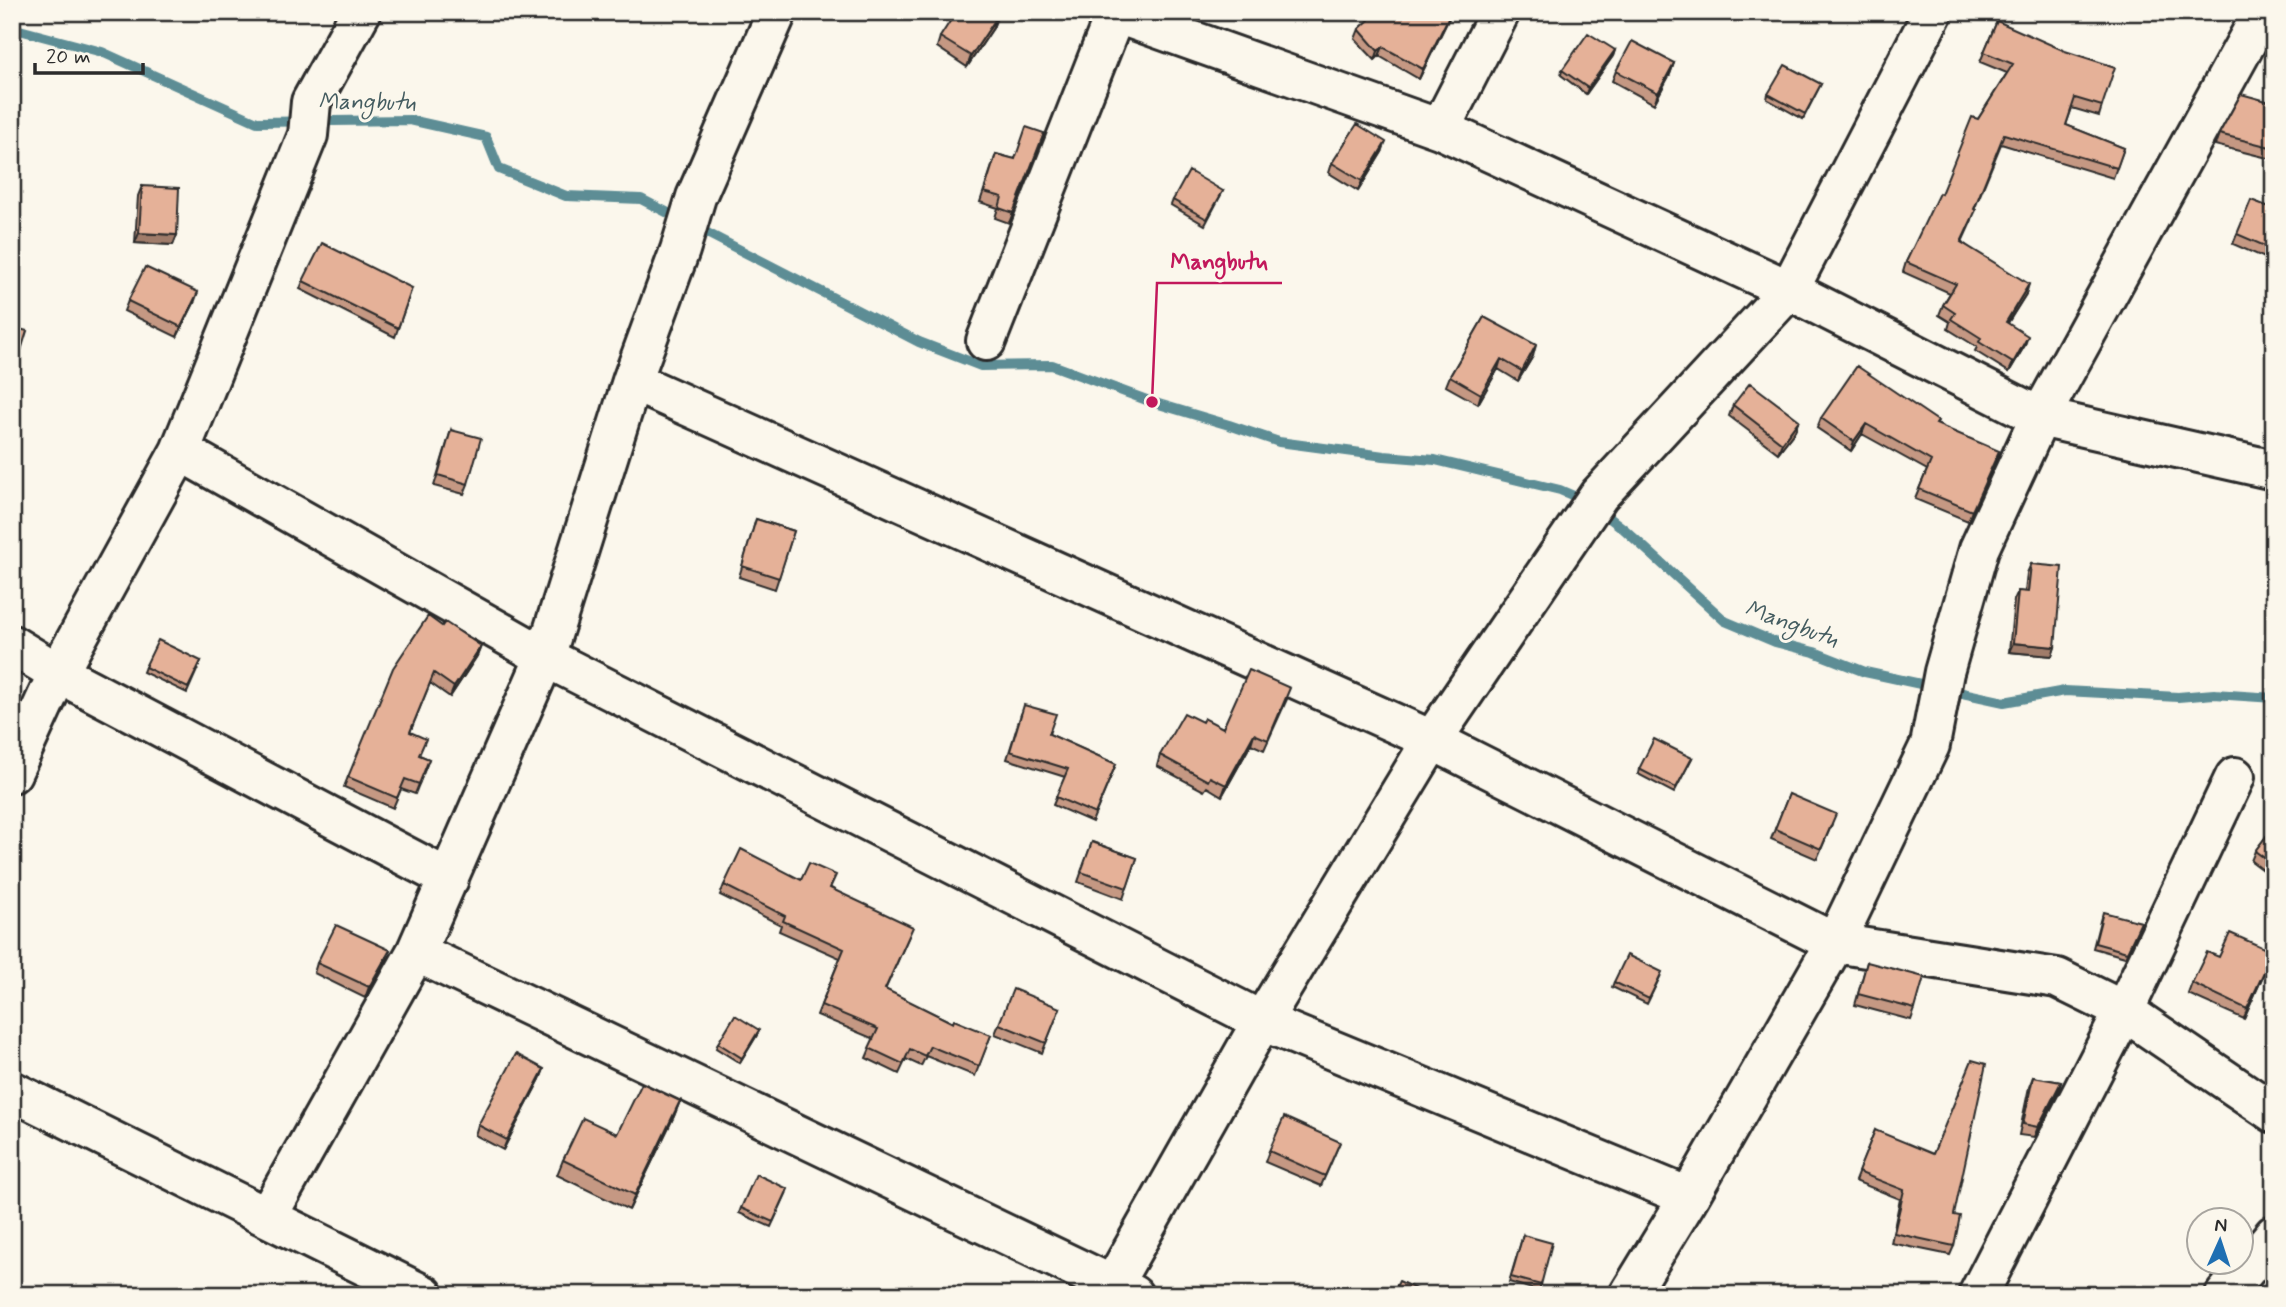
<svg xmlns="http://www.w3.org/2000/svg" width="2286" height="1307" font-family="Mynerve,sans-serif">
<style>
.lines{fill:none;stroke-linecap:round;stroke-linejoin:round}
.stream{stroke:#5d8d95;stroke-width:10}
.minor-casing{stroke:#2b2b2b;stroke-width:44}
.minor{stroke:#fbf7ec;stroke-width:38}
.wall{fill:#c59883;stroke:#2b2b2b;stroke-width:2}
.shaded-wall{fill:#a07c6a;stroke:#2b2b2b;stroke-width:2}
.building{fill:#e5b198;stroke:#2b2b2b;stroke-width:2}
.labels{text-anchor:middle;stroke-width:6;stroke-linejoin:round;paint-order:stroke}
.water-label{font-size:23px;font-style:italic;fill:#445c60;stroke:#fbf7ec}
.leader{fill:none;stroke:#c2185b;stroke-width:2.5}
.callout-dot{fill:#c2185b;stroke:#fbf7ec;stroke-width:2.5}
.callout-label{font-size:23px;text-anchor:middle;font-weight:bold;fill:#c2185b;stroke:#fbf7ec;stroke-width:6;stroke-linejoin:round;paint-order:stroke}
</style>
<rect width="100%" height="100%" fill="#fbf7ec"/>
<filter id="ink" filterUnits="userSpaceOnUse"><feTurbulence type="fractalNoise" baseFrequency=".0143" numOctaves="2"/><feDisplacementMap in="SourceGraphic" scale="14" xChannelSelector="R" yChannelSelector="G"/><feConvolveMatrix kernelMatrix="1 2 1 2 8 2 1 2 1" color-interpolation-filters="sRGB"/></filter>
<g filter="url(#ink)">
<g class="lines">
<path class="stream" d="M12,28L102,52L257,122L410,120L486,137L499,169L566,196L641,199L919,342L981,366L1052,365L1152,402L1229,425L1279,442L1384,456L1435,460L1560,490L1590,503L1624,529L1725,621L1775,642L1814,652L1865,672L2004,702L2065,691L2178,697L2214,694L2274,698"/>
<defs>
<path id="minor" d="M1112,12L1440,129L1789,290L2040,417L2274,470
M1440,129L1500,12
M986,341L1116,12
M632,381L1432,740L1835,943L2057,978L2124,1011L2274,1113
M180,451L545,657L1262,1021L1689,1197
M12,645L58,673L449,879
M12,773L58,673L180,451L308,135L311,102L361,12
M416,952L1133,1295
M12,1091L424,1295
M267,1217L416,952L545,657L632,381L680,250L696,197L777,12
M1107,1295L1262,1021L1432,740L1599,495L1789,290L1933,12
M1629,1295L1689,1197L1835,943L1930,745L1944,672L1979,549L2040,417L2263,12
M1978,1295L2124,1011L2235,777
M2225,1295L2274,1235"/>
</defs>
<use href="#minor" class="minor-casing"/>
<use href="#minor" class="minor"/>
</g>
<path class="wall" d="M1452,12L1419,79L1379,56L1375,60L1355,39L1359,29L1369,20Z
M997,17L993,28L967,67L937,47L940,37Z
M1997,21L2102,106L2099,116L2072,108L2066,125L2124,148L2113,178L2001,144L1974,210L1972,220L1962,242L2026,294L2008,323L2025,345L2009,372L1975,351L1977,347L1948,329L1950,322L1939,315L1943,305L1950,293L1903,272L1906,262L1941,194L1978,119L2007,73L1980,62Z
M1615,50L1613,56L1586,94L1561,75L1562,70Z
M1674,63L1670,74L1654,104L1612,81L1616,71Z
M1821,84L1803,119L1767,99L1768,94Z
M2274,103V155L2272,159L2215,145L2219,134Z
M1044,133L1009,223L995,218L998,208L980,202L996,154L1014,159Z
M1382,152L1358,191L1329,173L1332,163Z
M142,186L177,235L173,245L135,243L138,196Z
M1223,191L1205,225L1171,205L1173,200Z
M2274,203V262L2233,244L2237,234L2272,208Z
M303,281L412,288L395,337L300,289Z
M128,301L194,303L177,337L124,311Z
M1484,317L1533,356L1518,381L1498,369L1478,404L1446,386L1450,376Z
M1733,405L1795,431L1778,453L1729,416Z
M1821,418L1937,424L1996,461L1968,521L1915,499L1927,470L1862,434L1851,451L1817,428Z
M451,430L468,484L464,494L434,486Z
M756,519L794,531L775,589L739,577Z
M2031,564L2055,647L2052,656L2009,652L2014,600L2018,591L2025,592L2027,573Z
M442,626L481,646L477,656L450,697L430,683L410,732L419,755L429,759L415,794L401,789L393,808L344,787L348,777Z
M201,661L187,693L143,672L145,667Z
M1287,699L1264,750L1251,744L1222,796L1207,787L1204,791L1157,766L1160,755L1202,722L1223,728Z
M1021,714L1049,734L1116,764L1092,822L1053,805L1065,777L1007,759Z
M1692,758L1674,793L1638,774L1639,769Z
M1789,794L1832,824L1817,859L1771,839Z
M2274,826V878L2251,861L2255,851Z
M1092,842L1137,858L1123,899L1078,882Z
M801,880L831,888L909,936L885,990L953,1023L991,1035L975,1076L926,1056L921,1066L906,1059L899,1074L866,1058L874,1039L817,1015L840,958L779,931L781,925L720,895L724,885Z
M2101,917L2141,922L2125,957L2093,948Z
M2219,957L2269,962L2244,1019L2188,994L2192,983Z
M386,961L365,998L314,973L317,963Z
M1867,962L1915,1009L1911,1020L1855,1005Z
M1660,977L1647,1004L1612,987L1614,982Z
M1060,1008L1042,1053L995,1034L999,1024Z
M757,1035L740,1063L716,1048L718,1043Z
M544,1069L540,1079L503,1150L475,1135L478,1125Z
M2033,1077L2061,1082L2058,1092L2034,1137L2019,1135L2029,1087Z
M680,1101L674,1116L629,1210L557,1175L563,1160L617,1134Z
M1875,1130L1954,1215V1246L1950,1255L1891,1243L1900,1199L1855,1181Z
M1340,1142L1321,1186L1265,1162L1269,1151Z
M786,1194L771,1227L739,1213L741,1208Z
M1523,1235L1541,1285L1539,1291L1509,1282Z"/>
<path class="shaded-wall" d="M1451,12H1452L1419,79L1423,69Z
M997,17L993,28L967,67L971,56Z
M1383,47L1379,56L1375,60L1378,51Z
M1615,50L1613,56L1586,94L1588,88Z
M1674,63L1670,74L1654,104L1658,93Z
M1386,142L1382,152L1358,191L1362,181Z
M139,233L177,235L173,245L135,243Z
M2029,284L2026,294L2002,332L2006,322Z
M198,292L194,303L177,337L181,327Z
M2028,336L2025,345L2009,372L2013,363Z
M1536,345L1533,356L1518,381L1522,371Z
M1501,359L1498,369L1478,404L1481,394Z
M1799,420L1795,431L1778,453L1782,443Z
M1866,424L1862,434L1851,451L1854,441Z
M1999,451L1996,461L1968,521L1972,511Z
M2013,643L2055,647L2052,656L2009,652Z
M481,646L477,656L450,697L454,687Z
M1254,734L1251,744L1222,796L1226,785Z
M390,950L386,961L365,998L369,987Z
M2273,952L2269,962L2244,1019L2247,1009Z
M759,1030L757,1035L740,1063L742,1058Z
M544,1069L540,1079L503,1150L507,1140Z
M2061,1082L2058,1092L2034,1137L2038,1127Z
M680,1101L674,1116L629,1210L635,1195Z"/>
<path class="building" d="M956,12H989L997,17L971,56L940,37Z
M1372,12H1451L1423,69L1383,47L1378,51L1359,29L1369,20Z
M1997,21L2065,51L2115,67L2102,106L2075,98L2066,125L2124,148L2117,168L2004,134L1974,209L1976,210L1961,242L2029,284L2006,322L2028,336L2013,363L1979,342L1981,338L1951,319L1955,313L1943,305L1956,284L1906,262L1939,193L1941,194L1972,117L1978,119L2013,64L1984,52Z
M1588,33L1615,50L1588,88L1562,70Z
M1632,41L1674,63L1658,93L1616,71Z
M1785,65L1821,84L1805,114L1768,94Z
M2241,94L2274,103V148L2219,134Z
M1357,124L1386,142L1362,181L1332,163Z
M1026,127L1044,133L1013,213L999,208L1002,197L984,192L996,154L1015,159Z
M1189,171L1223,191L1207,219L1173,200Z
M142,186L179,188L177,235L139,233Z
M2251,200L2272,208L2274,203V250L2237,234Z
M322,243L412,288L398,328L303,281Z
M145,267L198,292L181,327L128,301Z
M1484,317L1536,345L1522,371L1501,359L1481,394L1450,376Z
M12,327L27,331L14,373L12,372Z
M1857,366L1938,421L1936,424L1999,451L1972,511L1919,489L1931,461L1866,424L1854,441L1821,418Z
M1750,383L1799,420L1782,443L1733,405Z
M451,430L481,438L468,484L438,475Z
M756,519L794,531L779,578L742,566Z
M2031,564L2062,567L2055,647L2013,643L2018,591L2028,592Z
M428,616L442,626L445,622L481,646L454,687L434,673L410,732L426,739L419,755L429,759L419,784L405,779L397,798L348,777L393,668Z
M158,640L201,661L188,688L145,667Z
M1249,670L1290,688L1268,740L1254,734L1226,785L1210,777L1208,781L1160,755L1184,713L1202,722L1204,718L1223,728Z
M1024,705L1056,714L1049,734L1116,764L1095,814L1056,797L1068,769L1010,751Z
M1654,739L1692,758L1676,788L1639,769Z
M1789,794L1836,814L1821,849L1775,829Z
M2274,826V865L2255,851Z
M1092,842L1137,858L1127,888L1081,872Z
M741,849L801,880L809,863L836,875L830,888L913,927L885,989L953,1023L954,1020L991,1035L979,1066L930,1046L925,1056L910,1049L903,1064L869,1048L878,1029L821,1005L844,949L783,921L785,916L724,885Z
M2103,912L2141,922L2127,952L2095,943Z
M336,925L390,950L369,987L317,963Z
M2230,933L2273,952L2247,1009L2192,983L2207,952L2219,957Z
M1627,955L1662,972L1649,999L1614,982Z
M1867,962L1924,977L1915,1009L1858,994Z
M1013,989L1060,1008L1046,1043L999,1024Z
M735,1015L759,1030L742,1058L718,1043Z
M516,1054L544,1069L507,1140L478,1125Z
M1972,1060L1986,1064L1954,1215L1960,1216L1954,1246L1894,1233L1904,1190L1858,1172L1875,1130L1933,1154Z
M2033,1077L2061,1082L2038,1127L2023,1124Z
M642,1083L680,1101L635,1195L563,1160L583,1118L617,1134Z
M1284,1117L1340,1142L1325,1176L1269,1151Z
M756,1174L788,1189L773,1222L741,1208Z
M1523,1235L1552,1243L1541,1285L1511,1277Z
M1399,1281L1428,1295H1392Z"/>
</g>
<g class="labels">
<g class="water-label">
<text transform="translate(367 101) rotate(1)" y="8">Mangbutu</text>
<text transform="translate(1792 623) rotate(20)" y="8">Mangbutu</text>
</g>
</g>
<path class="leader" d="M1152 402L1157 283H1282"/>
<circle class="callout-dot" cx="1152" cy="402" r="7"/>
<g class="callout-label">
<text x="1219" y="269">Mangbutu</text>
</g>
<rect width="2286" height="1307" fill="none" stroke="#fbf7ec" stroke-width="42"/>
<rect x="21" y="21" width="2244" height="1265" fill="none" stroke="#2b2b2b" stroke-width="2.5" filter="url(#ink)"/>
<g transform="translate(2220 1241) rotate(3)"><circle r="33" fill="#fbf7ec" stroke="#a8a59f" stroke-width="2"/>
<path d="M0-5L12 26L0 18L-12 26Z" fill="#1f6fb2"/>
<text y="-10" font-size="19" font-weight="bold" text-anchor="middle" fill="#2b2b2b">N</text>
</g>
<path d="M35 63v10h108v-10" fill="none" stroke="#2b2b2b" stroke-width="3.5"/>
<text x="46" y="63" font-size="21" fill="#2b2b2b" stroke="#fbf7ec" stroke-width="5" paint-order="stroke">20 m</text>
</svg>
